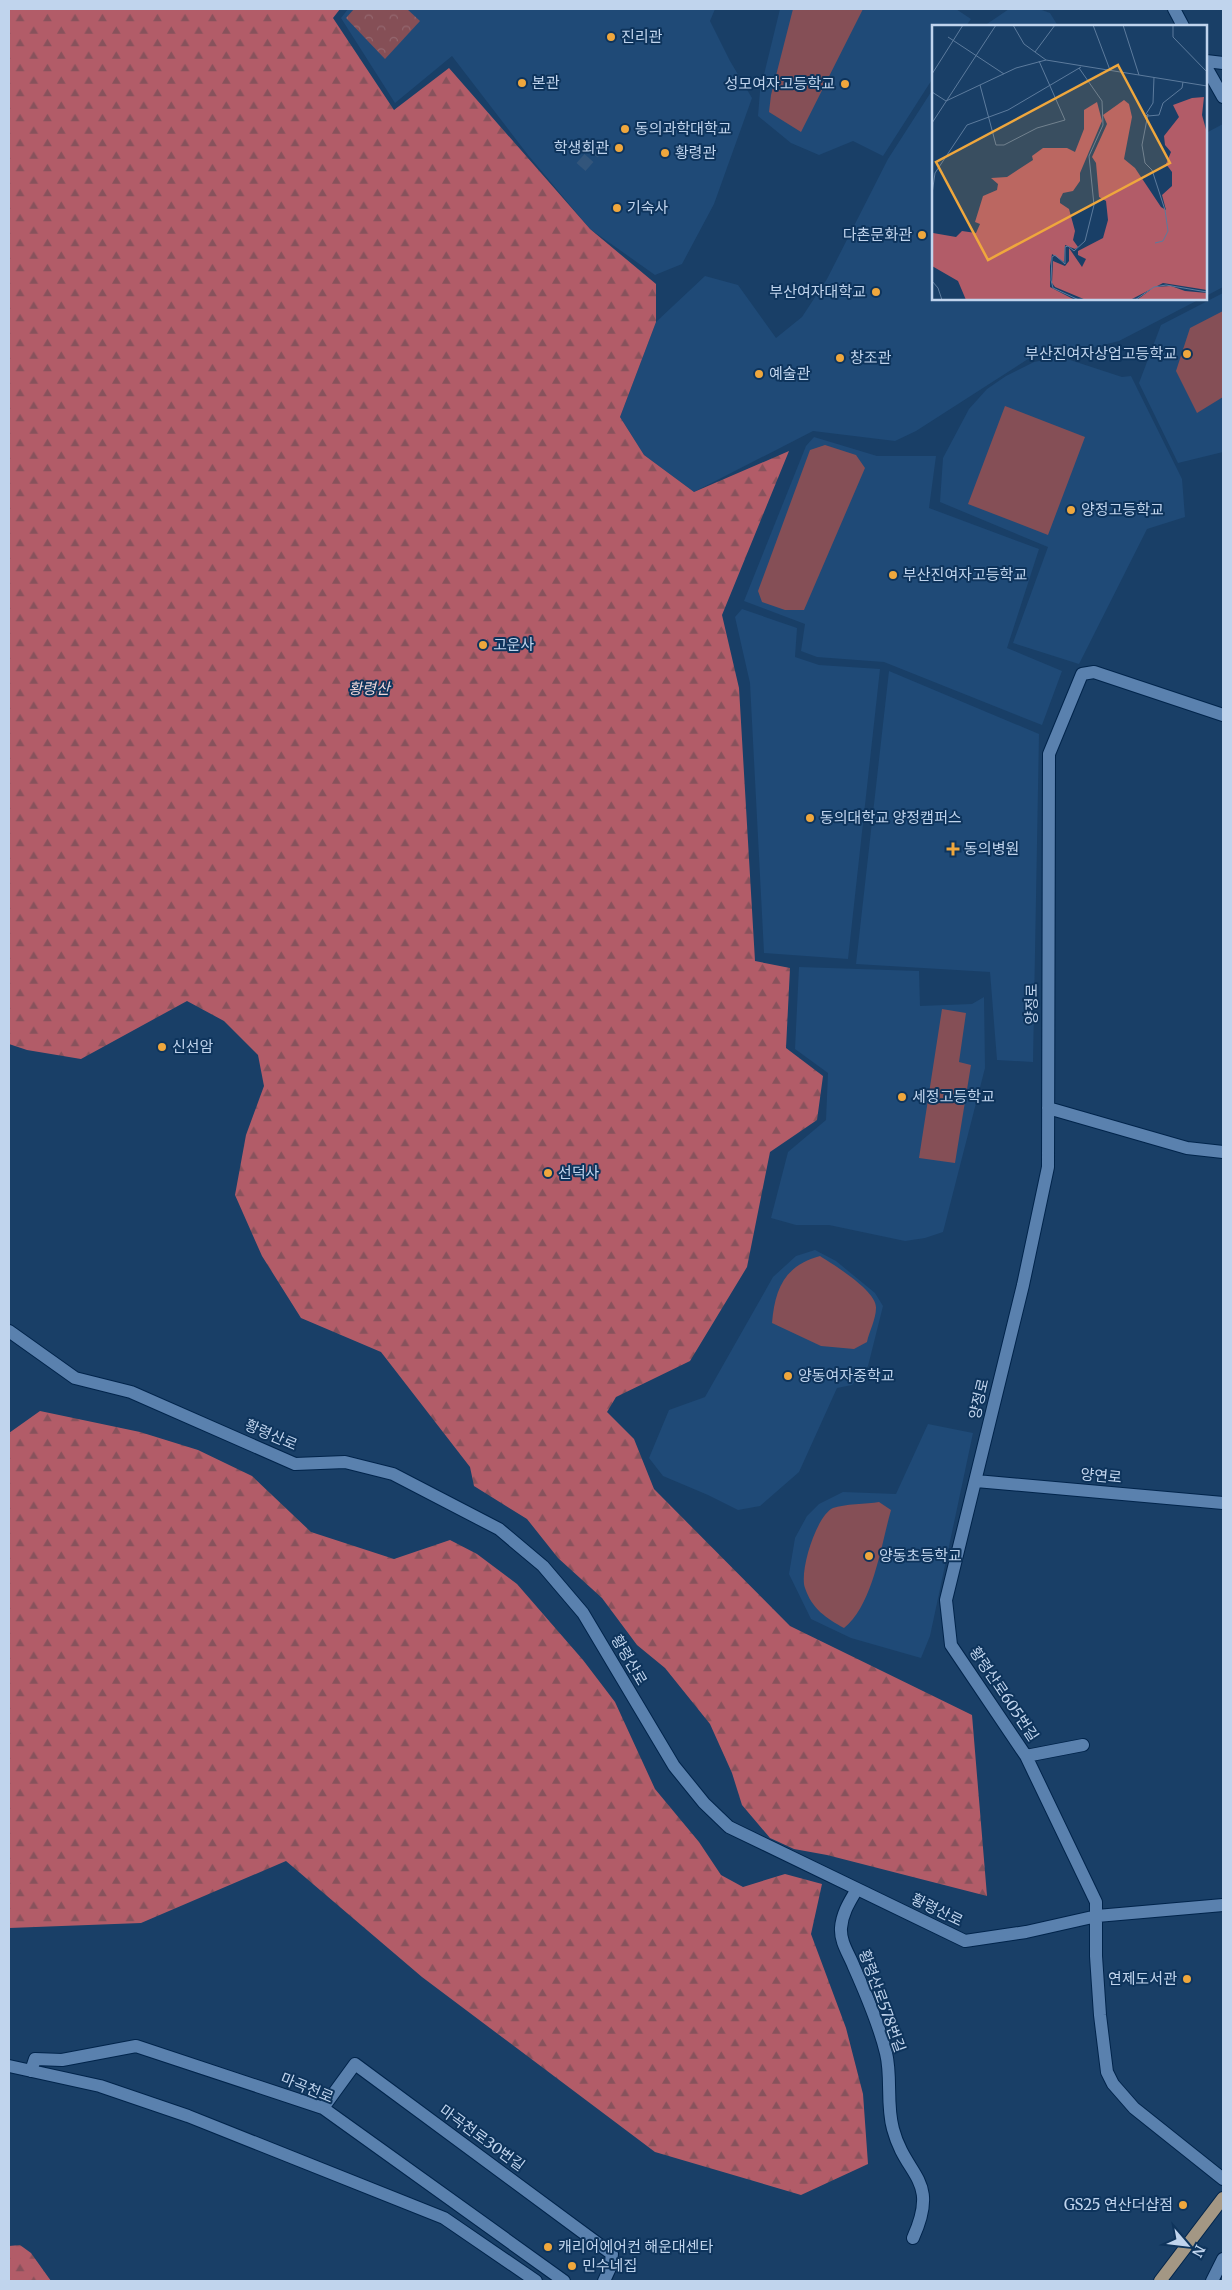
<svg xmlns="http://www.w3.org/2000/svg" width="1232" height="2290" font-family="Merriweather,'Noto Sans KR',serif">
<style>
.built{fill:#1f4a77}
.forest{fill:url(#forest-firs)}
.park{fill:url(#park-crowns)}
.pitch{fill:#854f56}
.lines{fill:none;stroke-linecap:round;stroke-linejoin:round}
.minor-tunnel{stroke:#32557b;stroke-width:12;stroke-dasharray:12 6;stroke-linecap:butt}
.minor-casing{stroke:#00244b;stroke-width:14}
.major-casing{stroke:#00244b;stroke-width:14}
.minor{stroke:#5a81ae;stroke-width:12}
.major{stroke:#a39784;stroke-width:12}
.poi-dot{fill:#efa73d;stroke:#0e345c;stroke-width:2}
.labels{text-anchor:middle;stroke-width:4;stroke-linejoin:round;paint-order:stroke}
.poi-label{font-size:15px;fill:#c0d4ed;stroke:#0e345c;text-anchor:start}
.park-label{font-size:15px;font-style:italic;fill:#f0d7d9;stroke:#0e345c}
.street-label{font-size:15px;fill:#c0d4ed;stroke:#0e345c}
.inset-road{fill:none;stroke:#5c7b9d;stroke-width:1}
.view{fill:#efa73d;fill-opacity:0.15;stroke:#efa73d;stroke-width:2.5}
.inset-edge{fill:none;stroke:#c0d4ed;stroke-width:2.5}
</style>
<defs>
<pattern id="forest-firs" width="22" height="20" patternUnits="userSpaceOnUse" patternTransform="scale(1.25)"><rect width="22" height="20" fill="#b25c68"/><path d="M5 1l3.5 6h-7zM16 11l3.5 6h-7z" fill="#88525c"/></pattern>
<pattern id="park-crowns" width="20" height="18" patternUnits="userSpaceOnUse" patternTransform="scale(1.25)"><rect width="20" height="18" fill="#854f56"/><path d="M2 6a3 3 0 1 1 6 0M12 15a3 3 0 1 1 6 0" fill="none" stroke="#94676f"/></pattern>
</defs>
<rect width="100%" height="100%" fill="#193f67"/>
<path class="built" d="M348,9H715L710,21L730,61L752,98L714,204L682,264L655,275L590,229L528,155L452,56L395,103L341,18Z
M780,9H956L971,19L966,26H933V78L883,156L853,141L819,155L791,143L758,116L760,91Z
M1009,9H1039L1050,13L1058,26H984Z
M933,89V299H1200L1119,341L1076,352L1028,359L916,431L895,441L813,431L694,492L644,455L620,417L656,322L705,276L738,285L776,338L802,317L827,279L888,159Z
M1223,124V287L1206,296V133Z
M1223,293V452L1178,463L1139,383L1161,325Z
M1061,357L1122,377L1131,376L1182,479L1185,517L1147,529L1079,664L1013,643L1048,547L940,502L943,458L969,409L987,389L1006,376L1034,362Z
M814,437L877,456H936L929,508L1039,549L1007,648L1062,671L1042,725L884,662L817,657L801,651L805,624L744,601L806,446Z
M742,609L797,628L795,657L819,665L880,669L848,959L764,953L750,683L735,617Z
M889,671L1039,734L1033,1062L997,1060L990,972L856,964Z
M799,967L919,971L920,1006L972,1004L984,997L985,1068L943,1232L925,1238L905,1241L829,1225H796L771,1218L788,1152L826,1120L828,1073L795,1049Z
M815,1250L836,1261L875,1293L883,1306L868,1366L852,1385L837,1388L799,1472L760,1506L738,1510L708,1495L663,1476L649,1458L669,1410L705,1397L773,1277L796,1256Z
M928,1424L973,1433L930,1636L921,1658L851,1638L811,1619L789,1574L795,1538L807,1516L819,1504L843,1492L896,1494Z"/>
<path class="forest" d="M9,9H340L333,18L394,110L449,68L590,229L656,284V322L620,417L644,455L694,492L789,451L722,615L739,688L755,961L790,968L786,1048L823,1076L817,1120L770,1152L747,1267L690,1361L616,1397L607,1412L634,1439L654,1489L790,1626L972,1715L987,1896L827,1855L794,1849L770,1838L742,1805L732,1773L710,1724L665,1668L637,1645L602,1598L558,1558L527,1519L474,1486L470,1467L381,1352L301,1318L262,1256L235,1195L246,1135L264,1086L258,1055L224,1021L187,1001L81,1059L27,1050L9,1044Z
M40,1411L140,1432L198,1450L252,1476L311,1532L394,1559L450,1540L477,1554L517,1584L583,1660L615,1702L655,1789L699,1842L721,1875L743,1887L785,1874L822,1884L811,1934L846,2028L863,2094L868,2164L801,2195L655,2152L422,1977L286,1861L141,1923L9,1928V1433Z
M20,2245L31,2253L51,2281H9V2246Z"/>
<path class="park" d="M354,9H407L420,21L385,59L346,18Z"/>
<path class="pitch" d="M793,9H863L801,132L769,112L771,95Z
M1223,311V397L1197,413L1176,371L1190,328Z
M1005,406L1085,437L1048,535L968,504Z
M825,445L856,455L865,468L804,610H785L762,602L758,591L810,450Z
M942,1009L966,1013L959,1062L971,1065L955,1163L919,1158Z
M820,1256C834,1265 877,1291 876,1308C876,1319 869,1332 867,1342L854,1349L821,1346L772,1323C775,1289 784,1266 820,1256Z
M879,1502L891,1510C881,1545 873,1605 844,1628C826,1618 812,1609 805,1588C799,1572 816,1516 833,1508C844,1504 867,1504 879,1502Z"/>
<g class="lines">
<path class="minor-tunnel" d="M581,167L605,140"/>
<defs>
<path id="minor" d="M1174,9L1183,26
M1206,61L1223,63
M1206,67L1223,97
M1223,715L1094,672L1082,674L1049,754L1048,1167L1023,1285L946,1600L951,1645L1026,1756L1096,1902V1956L1100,2015L1107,2072L1113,2084L1134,2108L1223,2179
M1048,1108L1187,1148L1223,1152
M9,1331L75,1378L131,1392L295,1464L345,1462L393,1474L499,1529L543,1566L583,1613L674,1766L704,1803L729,1827L965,1941L1026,1932L1097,1916L1223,1905
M976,1481L1223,1503
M1026,1756L1083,1745
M857,1889C850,1901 842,1913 841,1928C840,1942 849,1954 854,1967C866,1994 879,2024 886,2053C892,2077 886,2104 893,2129C906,2178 940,2178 913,2238
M9,2066L100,2086L188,2116L444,2218L536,2281
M31,2071L35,2059L62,2060L136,2046L323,2108L564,2281
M323,2108L355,2064L612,2254L610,2268L604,2281
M1212,2281L1223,2259"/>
<path id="major" d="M1160,2281L1223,2198"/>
</defs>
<use href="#minor" class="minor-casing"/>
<use href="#major" class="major-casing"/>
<use href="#minor" class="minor"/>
<use href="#major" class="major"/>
</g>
<g class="poi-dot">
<circle cx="611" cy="37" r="5"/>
<circle cx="522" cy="83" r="5"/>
<circle cx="845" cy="84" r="5"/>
<circle cx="625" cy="129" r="5"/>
<circle cx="619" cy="148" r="5"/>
<circle cx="665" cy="153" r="5"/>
<circle cx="617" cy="208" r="5"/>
<circle cx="922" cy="235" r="5"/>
<circle cx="876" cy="292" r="5"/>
<circle cx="1187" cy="354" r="5"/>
<circle cx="840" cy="358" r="5"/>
<circle cx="759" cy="374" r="5"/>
<circle cx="1071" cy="510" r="5"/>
<circle cx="893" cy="575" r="5"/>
<circle cx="483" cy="645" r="5"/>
<circle cx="810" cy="818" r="5"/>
<path d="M950.5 841.5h5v5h5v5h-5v5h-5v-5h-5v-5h5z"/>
<circle cx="162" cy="1047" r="5"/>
<circle cx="902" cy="1097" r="5"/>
<circle cx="548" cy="1173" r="5"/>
<circle cx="788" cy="1376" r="5"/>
<circle cx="869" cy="1556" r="5"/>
<circle cx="1187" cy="1979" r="5"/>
<circle cx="1183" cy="2205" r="5"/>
<circle cx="548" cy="2247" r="5"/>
<circle cx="572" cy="2266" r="5"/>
</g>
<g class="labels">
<g class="poi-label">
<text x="621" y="42">진리관</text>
<text x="532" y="88">본관</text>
<text x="835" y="89" text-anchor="end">성모여자고등학교</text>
<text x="635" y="134">동의과학대학교</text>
<text x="609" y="153" text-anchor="end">학생회관</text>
<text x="675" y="158">황령관</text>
<text x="627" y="213">기숙사</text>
<text x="912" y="240" text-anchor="end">다촌문화관</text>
<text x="866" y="297" text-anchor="end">부산여자대학교</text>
<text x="1177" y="359" text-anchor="end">부산진여자상업고등학교</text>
<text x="850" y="363">창조관</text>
<text x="769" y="379">예술관</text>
<text x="1081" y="515">양정고등학교</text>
<text x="903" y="580">부산진여자고등학교</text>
<text x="493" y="650">고운사</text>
<text x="820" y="823">동의대학교 양정캠퍼스</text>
<text x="964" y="854">동의병원</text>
<text x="172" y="1052">신선암</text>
<text x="912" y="1102">세정고등학교</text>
<text x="558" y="1178">선덕사</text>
<text x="798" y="1381">양동여자중학교</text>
<text x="879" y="1561">양동초등학교</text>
<text x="1177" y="1984" text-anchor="end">연제도서관</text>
<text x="1173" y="2210" text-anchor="end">GS25 연산더샵점</text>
<text x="558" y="2252">캐리어에어컨 해운대센타</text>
<text x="582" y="2271">민수네집</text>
</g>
<g class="park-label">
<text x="369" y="694">황령산</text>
</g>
<g class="street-label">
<text transform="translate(1032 1004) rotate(-90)" y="5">양정로</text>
<text transform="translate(979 1399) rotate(-77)" y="5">양정로</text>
<text transform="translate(271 1435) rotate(23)" y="5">황령산로</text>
<text transform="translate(1101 1476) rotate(5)" y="5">양연로</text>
<text transform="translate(629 1660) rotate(60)" y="5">황령산로</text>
<text transform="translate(1004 1694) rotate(56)" y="5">황령산로605번길</text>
<text transform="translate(937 1910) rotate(26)" y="5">황령산로</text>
<text transform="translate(882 2001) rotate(70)" y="5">황령산로578번길</text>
<text transform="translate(307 2088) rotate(22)" y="5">마곡천로</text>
<text transform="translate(482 2138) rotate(36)" y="5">마곡천로30번길</text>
</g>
</g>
<g transform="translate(932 25)">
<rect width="275" height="275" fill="#193f67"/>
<path d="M272,72L270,90L275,108V265L231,258L198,275H154L123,262L120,258L121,236L133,241L137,236V223L150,242L154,234L146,230V226L171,213L176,195L174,176L167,172L164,138L160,132L175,99L171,90L192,75L197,79L200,92L192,134L203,143L229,182L234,185L230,170L240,161V147L234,139L239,127L233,120L232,111L247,92L241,80L260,73ZM165,77L170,96L148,148V156L141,166L131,168L128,174V178L137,184L143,206L141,215L146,222L143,224L133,220L132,237L120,229L118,241V262L143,275H34L26,256L0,241L1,208L24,212L30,206L44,208L48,199L43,197L51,171L65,165L66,159L59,153L75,152L101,135L100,131L111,123H135L143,127L152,104V85ZM239,261L253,266L275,268V275H205L222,262Z" fill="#b25c68"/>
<path class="inset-road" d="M81,0L92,19L114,35M161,0L178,45M191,0L207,50M241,0V12L275,47M16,12L72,49M103,27L123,0M0,49L31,0M48,60L64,120H72L105,103L133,95L107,36M0,67L14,76M14,76L84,43L114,35L275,61M214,89L221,78L222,52M214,91L216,89L210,120L213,138L220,145L233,185L236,206L231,216L223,218M216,91L227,90L231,78L250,63L251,57M0,98L64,0M0,169L3,148L35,100L76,85L149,42M0,256L6,263L10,275M147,275L121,263L119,255L120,232L123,230L133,239V222L136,221L142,226L153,216L162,180L157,131L171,100L170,76L147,43M203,275L222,262L234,260L275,267"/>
<path class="view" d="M186,40L238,138L56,235L4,137Z"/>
<rect width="275" height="275" class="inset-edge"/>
</g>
<rect width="1232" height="2290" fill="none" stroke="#c0d4ed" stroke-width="20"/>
<g transform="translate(1187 2245) rotate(118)" stroke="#0e345c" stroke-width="4" paint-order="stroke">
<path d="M0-4L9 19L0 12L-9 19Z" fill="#c0d4ed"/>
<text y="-8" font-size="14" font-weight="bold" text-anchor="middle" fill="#c0d4ed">N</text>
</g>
</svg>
